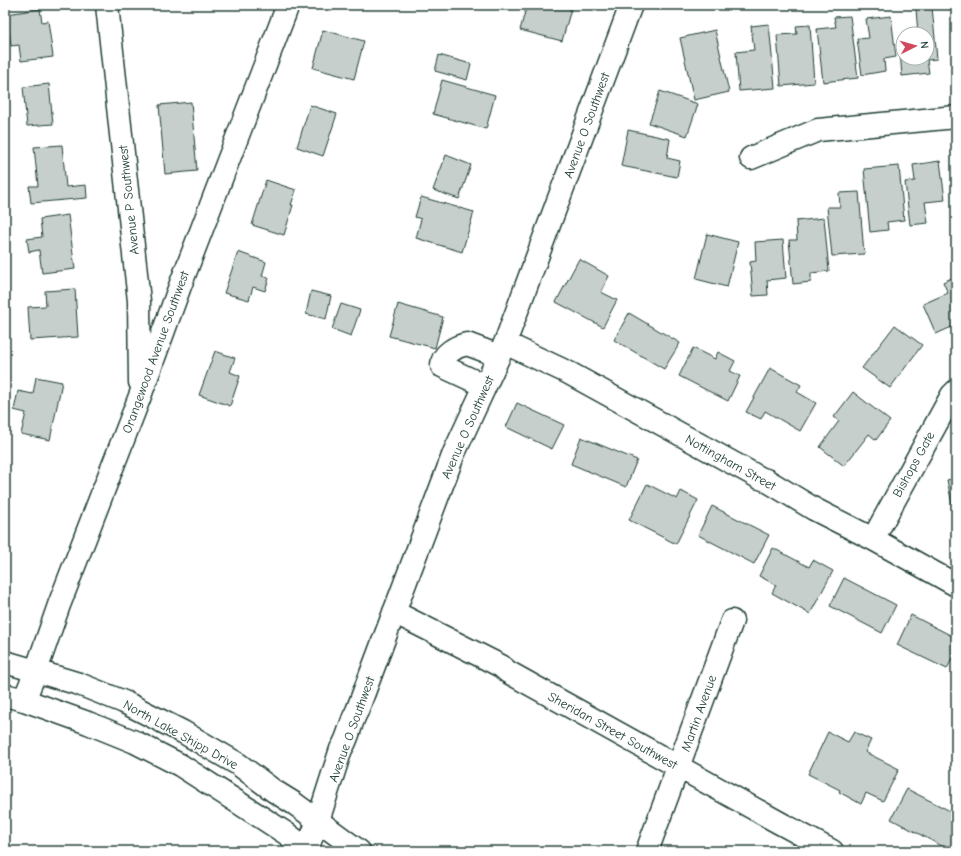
<svg xmlns="http://www.w3.org/2000/svg" width="961" height="856" font-family="'Comic Neue',sans-serif">
<style>
.building{fill:#c7cfcc;stroke:#1f3d34}
.lines{fill:none;stroke-linecap:round;stroke-linejoin:round}
.minor-casing{stroke:#1f3d34;stroke-width:25}
.minor{stroke:#fff;stroke-width:22}
.labels{text-anchor:middle;stroke-width:3;stroke-linejoin:round;paint-order:stroke}
.street-label{font-size:13px;fill:#1f3d34;stroke:#fff}
</style>
<rect width="100%" height="100%" fill="#fff"/>
<filter id="ink" filterUnits="userSpaceOnUse"><feTurbulence type="fractalNoise" baseFrequency=".025" numOctaves="2"/><feDisplacementMap in="SourceGraphic" scale="8" xChannelSelector="R" yChannelSelector="G"/><feConvolveMatrix kernelMatrix="1 2 1 2 8 2 1 2 1" color-interpolation-filters="sRGB"/></filter>
<g filter="url(#ink)">
<path class="building" d="M527,5H558L571,9L562,41L520,30Z
M932,7L937,59L927,60L929,73L902,76L899,39L903,38V58H927V34H918L916,9Z
M40,9L42,22L48,21L53,57L21,61L19,45L11,46L7,14Z
M850,16L858,78L823,82L817,29L836,27L834,17Z
M891,16L896,57L884,59L885,71L862,75L857,39L869,38L866,19Z
M769,24L775,88L739,91L736,52L754,50L751,26Z
M810,25L814,83L781,86L777,35L797,34L796,26Z
M323,30L364,41L354,79L313,68Z
M715,30L729,92L694,100L680,38Z
M439,55L471,64L467,80L435,71Z
M442,80L495,95L486,129L433,114Z
M49,84L53,124L27,126L23,87Z
M660,91L698,104L687,136L649,123Z
M191,102L197,171L165,174L159,105Z
M310,105L337,114L323,156L297,147Z
M628,130L670,139L667,158L680,161L677,177L621,166Z
M62,145L66,187L86,185L87,198L31,203L29,186H38L34,147Z
M446,155L471,165L459,199L433,190Z
M940,161L945,200L925,202L928,223L910,225L905,182L915,181L913,165Z
M899,166L904,220L887,222L888,230L870,232L864,169Z
M266,180L296,190L291,205H293L284,235L252,225Z
M859,192L864,254L832,256L827,207H840L839,193Z
M421,197L474,212L462,252L416,238L421,219L415,217Z
M68,215L75,269L42,273L39,250L29,252L27,239L42,237L40,219Z
M824,218L829,271L811,273V282L793,284L789,240H797L796,221Z
M707,234L738,242L727,287L696,279Z
M783,240L786,278L767,280L768,295L753,296L750,262L756,261L755,242Z
M238,252L266,262L262,276L269,278L265,291L253,287L249,300L224,293Z
M579,259L609,276L601,292L617,300L603,327L556,302Z
M956,276V325L936,334L923,304L948,293L943,282Z
M75,289L78,337L30,340L28,307L46,306L45,291Z
M311,291L331,296L326,319L306,314Z
M341,304L360,310L351,336L332,329Z
M398,304L443,317L435,348L389,336Z
M629,313L680,343L664,369L614,340Z
M895,325L922,345L890,388L862,368Z
M693,348L715,359L718,352L735,361L730,371L740,376L728,401L679,376Z
M215,351L235,358L230,372L240,376L230,406L199,395Z
M770,368L801,385L797,392L816,403L800,431L765,411L761,419L746,412Z
M36,377L62,382L50,440L21,434L26,413L14,410L18,391L33,394Z
M853,392L890,421L876,440L869,434L844,466L820,447L839,421L834,417Z
M517,403L564,425L552,449L506,427Z
M581,437L637,460L626,487L571,464Z
M956,478V522L947,480Z
M647,484L677,499L681,491L698,500L676,544L629,520Z
M712,506L769,535L754,564L698,535Z
M773,548L809,567L813,560L833,571L810,614L772,593L776,585L759,576Z
M844,578L896,605L882,633L830,606Z
M911,615L956,638V650L947,669L897,645Z
M828,732L848,742L854,732L871,740L865,752L899,769L883,801L866,793L861,804L839,792L840,790L808,774Z
M907,789L956,814V851H951L891,819Z"/>
<g class="lines">
<defs>
<path id="minor" d="M107,5L139,301L140,382
M751,158L818,130L956,117
M505,343L569,373L760,478L766,480L814,509L873,539L956,585
M485,386L442,366C441,354 457,346 467,344L499,356
M873,539L952,395L956,391
M394,612L501,666L508,672L778,822L832,851
M5,662L36,671L79,684L124,702L183,732L238,764L274,791L295,804L359,851
M5,695L24,700L88,723L135,742L180,765L287,834L309,851
M24,700L36,671L59,605L140,396L180,286L288,5
M307,849L318,821L341,749C349,738 350,723 357,711L454,453L505,343L631,5
M647,851L732,621"/>
</defs>
<use href="#minor" class="minor-casing"/>
<use href="#minor" class="minor"/>
</g>
</g>
<g class="labels">
<g class="street-label">
<text transform="translate(586 125) rotate(-70)" y="5">Avenue O Southwest</text>
<text transform="translate(128 200) rotate(-96)" y="5">Avenue P Southwest</text>
<text transform="translate(155 352) rotate(-70)" y="5">Orangewood Avenue Southwest</text>
<text transform="translate(467 427) rotate(-66)" y="5">Avenue O Southwest</text>
<text transform="translate(731 462) rotate(29)" y="5">Nottingham Street</text>
<text transform="translate(913 464) rotate(-61)" y="5">Bishops Gate</text>
<text transform="translate(698 713) rotate(-70)" y="5">Martin Avenue</text>
<text transform="translate(351 729) rotate(-70)" y="5">Avenue O Southwest</text>
<text transform="translate(613 730) rotate(29)" y="5">Sheridan Street Southwest</text>
<text transform="translate(181 734) rotate(29)" y="5">North Lake Shipp Drive</text>
</g>
</g>
<rect width="961" height="856" fill="none" stroke="#fff" stroke-width="20"/>
<rect x="10" y="10" width="941" height="836" fill="none" stroke="#1f3d34" stroke-width="1.5" filter="url(#ink)"/>
<g transform="translate(915 46) rotate(84)"><circle r="19" fill="#ffffff" stroke="#a5b1ae"/>
<path d="M0-3L7 15L0 10L-7 15Z" fill="#d1495b"/>
<text y="-6" font-size="11" font-weight="bold" text-anchor="middle" fill="#1f3d34">N</text>
</g>
</svg>
